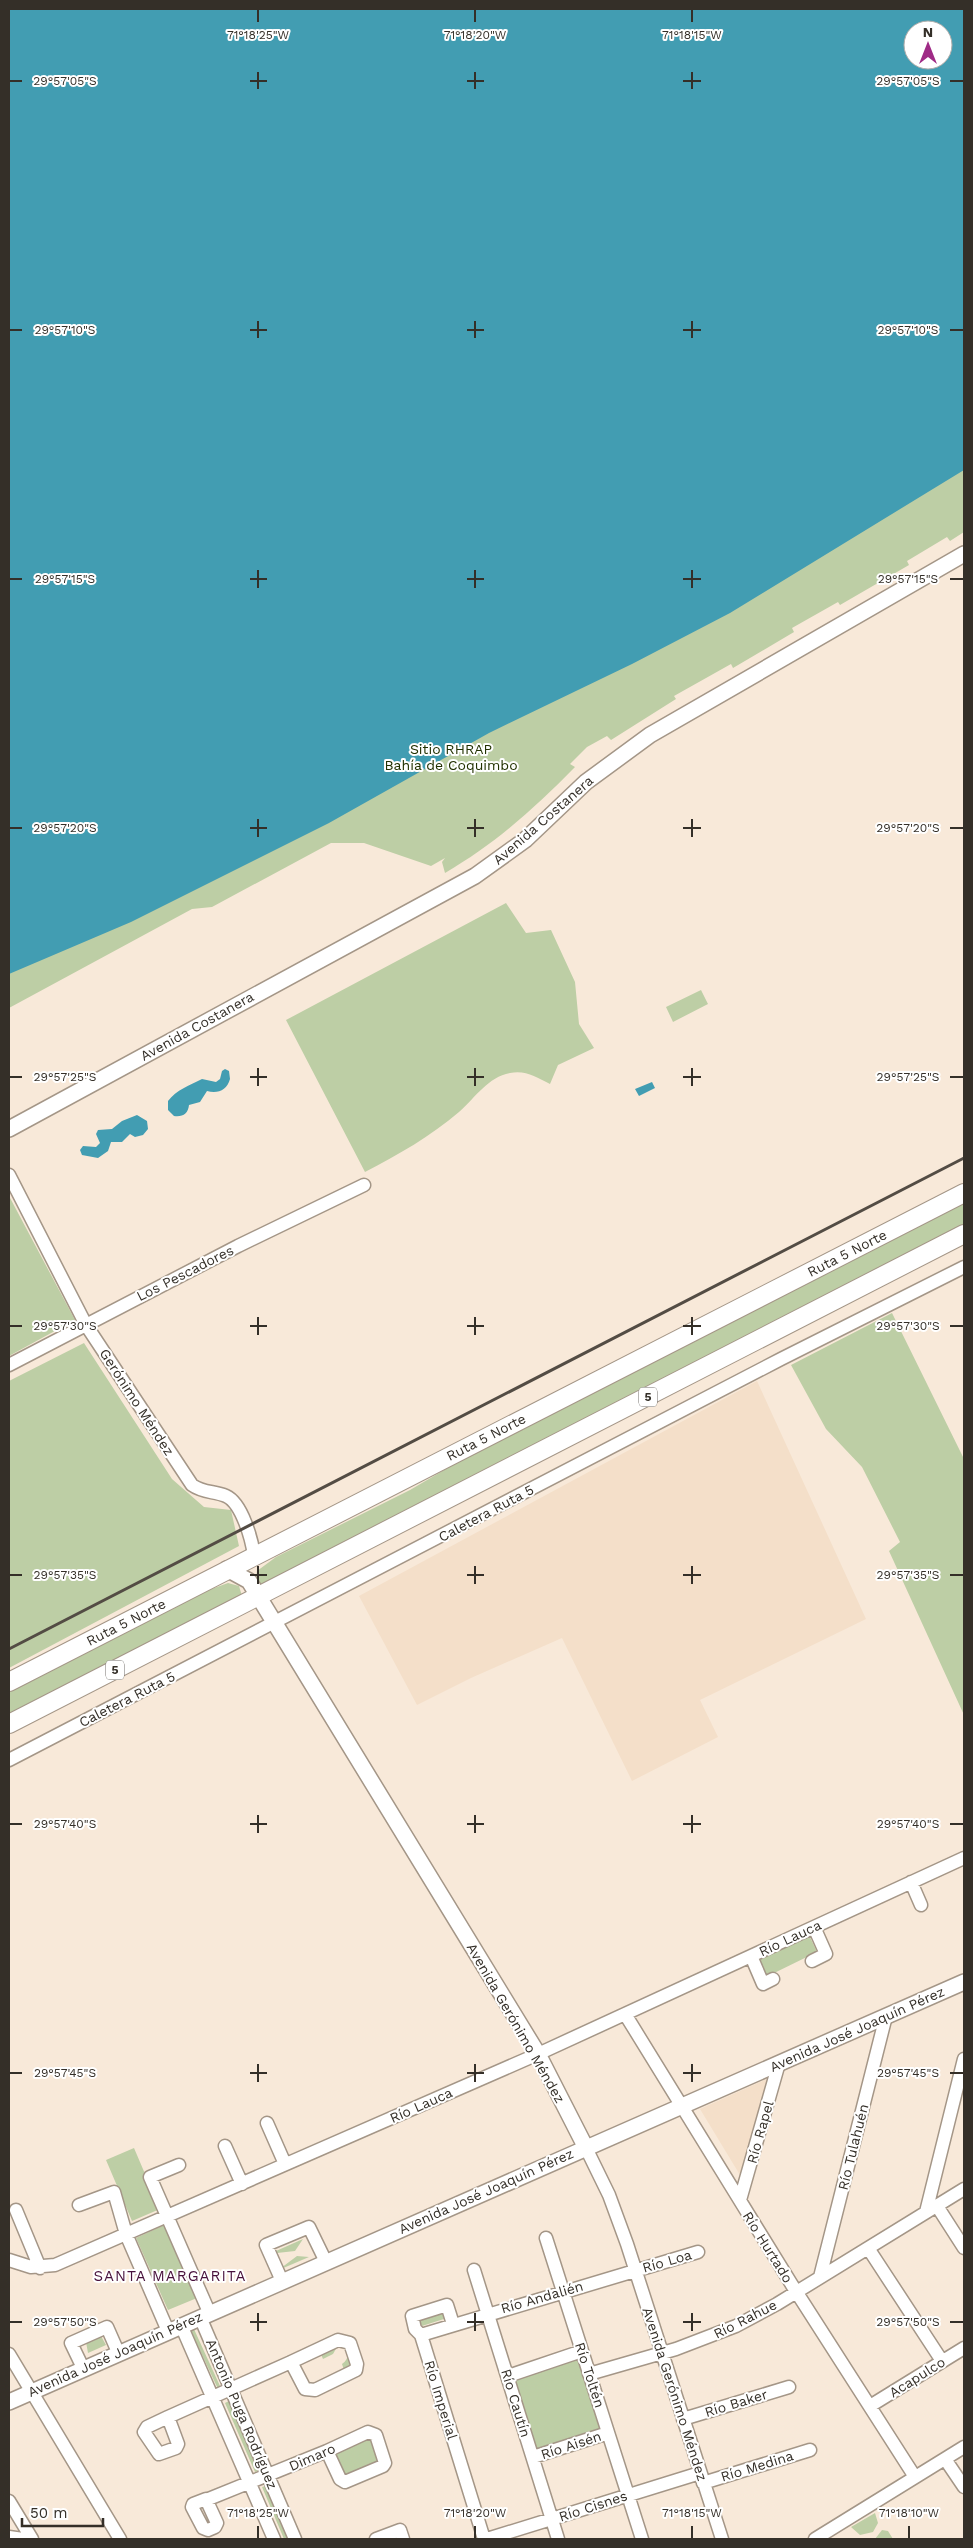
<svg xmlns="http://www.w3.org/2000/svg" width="973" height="2548" font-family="'Work Sans',sans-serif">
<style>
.built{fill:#f4dfc9}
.green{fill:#bdcea5}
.water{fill:#429db2;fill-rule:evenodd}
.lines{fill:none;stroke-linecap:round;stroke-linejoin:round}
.minor-casing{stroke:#a49687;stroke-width:15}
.major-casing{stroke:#a49687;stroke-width:18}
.highway-casing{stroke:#a49687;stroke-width:20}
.minor{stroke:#fff;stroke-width:12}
.major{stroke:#fff;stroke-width:15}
.highway{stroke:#fff;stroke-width:18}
.rail{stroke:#534c44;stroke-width:3}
.ticks{fill:none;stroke:#342f28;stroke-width:2}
.labels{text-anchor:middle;stroke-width:4;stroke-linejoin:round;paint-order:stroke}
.shield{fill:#fff;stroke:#716d68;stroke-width:1}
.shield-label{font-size:12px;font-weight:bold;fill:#342f28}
.park-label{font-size:14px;fill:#223101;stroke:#fff}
.street-label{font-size:14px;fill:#342f28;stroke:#fff}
.neighbourhood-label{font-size:15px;letter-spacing:1px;fill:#48113c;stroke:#fff}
.ticks-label{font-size:12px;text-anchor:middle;fill:#342f28;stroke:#fff;stroke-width:4;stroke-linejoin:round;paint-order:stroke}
</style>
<rect width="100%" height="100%" fill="#f8e9d9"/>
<path class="built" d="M757,1381L866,1619L700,1700L718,1737L632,1781L562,1638L471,1678L417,1705L359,1596Z
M769,2078L743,2180L700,2109Z"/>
<path class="green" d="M964,361V532L950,541L947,537L907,561L909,565L840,605L838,602L792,628L794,632L733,668L731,664L674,696L676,699L611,740L607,736L587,747L570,764L575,767C535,808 495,844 445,873L442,862L445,858L431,866L364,843H331L212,907L192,909L9,1008V887Z
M506,903L526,933L551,930L575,982L579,1024L594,1048L558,1065L550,1084C536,1077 526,1070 510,1073C488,1077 476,1097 459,1112C431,1136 398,1155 365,1172L286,1020Z
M701,990L708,1004L673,1022L666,1007Z
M9,1196L75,1320L9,1356Z
M964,1201V1228L260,1588L256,1580L257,1571L276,1557L410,1490L487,1445Z
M892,1313L964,1459V1715L889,1551L900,1542L862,1467L826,1429L791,1365Z
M84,1343L172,1479L204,1507L231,1510L239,1546L9,1668V1381Z
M228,1583L239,1586L242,1596L9,1714V1692L206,1591Z
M809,1935L817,1952L766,1977L758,1959Z
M134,2148L160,2209L132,2221L106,2160Z
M164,2225L197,2298L168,2310L136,2238Z
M303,2239L295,2251L277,2253L276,2251Z
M297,2256L309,2257L281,2269V2268Z
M444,2311L447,2318L422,2326L419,2319Z
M193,2327L220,2386L218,2389L190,2329Z
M101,2336L106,2345L88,2353L86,2342Z
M345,2344L352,2363L345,2373L342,2364C349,2359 349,2354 344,2347H337L333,2354L323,2359L320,2352Z
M579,2357L602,2430L535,2451L512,2379Z
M229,2401L258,2471L255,2472L225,2403Z
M371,2435L381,2462L346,2479L332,2452Z
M266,2486L289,2539H284L262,2487Z
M875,2513L878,2523L873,2532L860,2535L851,2527Z
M882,2530L888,2531L893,2539H875Z"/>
<path class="water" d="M9,9H964V470L730,613L632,664L489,733L329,823L131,922L9,974ZM913,30H943V60H913Z
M225,1069L229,1071L230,1079C227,1090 218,1094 207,1091L200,1102L189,1105C188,1114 183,1117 174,1116L168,1110V1101C176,1090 190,1085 202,1079L216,1082L220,1079L222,1071Z
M652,1082L655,1088L639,1096L635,1089Z
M137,1115L147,1121L148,1129L143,1135L135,1137L130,1134L122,1142H111L108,1151L98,1158L82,1155L80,1150L83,1146L96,1147L100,1143L96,1134L98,1130L112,1129L122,1121Z"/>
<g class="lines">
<defs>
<path id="minor" d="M9,1175L86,1325L192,1485C203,1493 214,1491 226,1496C242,1503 252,1540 254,1556
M9,1365L238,1246L364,1185
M9,1760L781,1359L964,1267
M911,1882L921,1905
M751,1956L763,1984L773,1979
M812,1961L826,1954L814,1927
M625,2014L792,2285L915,2477
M267,2123L285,2164
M225,2146L242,2184
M586,2148L609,2195L627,2244L722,2539
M179,2165L150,2177L209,2312
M740,2200L779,2063
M79,2205L114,2192L126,2234L168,2331
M937,2206L964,2248
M16,2210L40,2268
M926,2212L964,2059
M546,2238L642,2539
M868,2248L942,2361
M9,2260L31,2267L55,2265L538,2054L964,1858
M474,2270L558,2539
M820,2277L886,2016
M282,2281L266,2245L309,2227L326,2262
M200,2317L295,2539
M453,2324L447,2305L412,2316L415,2329L421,2335L484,2539
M181,2325L274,2539
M421,2335L698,2252
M338,2340L350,2343L357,2364L356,2370L315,2390L305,2389L291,2362Z
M9,2354L120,2539
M83,2368L71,2343L107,2327L118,2352
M589,2374L676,2349L736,2326L777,2304L964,2189
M508,2376L582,2351
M870,2406L964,2348
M168,2417L291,2362
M168,2417L178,2444L176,2448L159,2454L144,2432L147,2427Z
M683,2419L789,2387
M533,2457L608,2433
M945,2459L964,2487
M703,2483L810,2450
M206,2499L217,2523L215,2527L208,2530L203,2528L192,2507L193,2504Z
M206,2500L327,2451L368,2432L376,2435L385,2463L383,2466L345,2482L340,2479L327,2451
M9,2501L32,2539
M9,2537L23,2539
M376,2539L400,2530L403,2539
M487,2539L700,2473
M815,2539L964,2447"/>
<path id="major" d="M9,1129L475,876L525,840L586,782L650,735L964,554
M227,1569L249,1581L538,2054L586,2148
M9,2402L964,1982"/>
<path id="highway" d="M9,1682L964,1193
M9,1724L964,1234"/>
</defs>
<use href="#minor" class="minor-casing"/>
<use href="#major" class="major-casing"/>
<use href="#highway" class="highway-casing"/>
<use href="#minor" class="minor"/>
<use href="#major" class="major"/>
<use href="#highway" class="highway"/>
<path class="rail" d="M9,1649L964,1158"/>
</g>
<path class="ticks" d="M258,10V22M475,10V22M692,10V22M258,72V89M475,72V89M692,72V89M10,81H22M250,81H267M467,81H484M683,81H701M950,81H963M258,321V338M475,321V338M692,321V338M10,330H22M250,330H267M467,330H484M683,330H701M950,330H963M258,570V588M475,570V588M692,570V588M10,579H22M250,579H267M467,579H484M683,579H701M950,579H963M258,819V837M475,819V837M692,819V837M10,828H22M250,828H267M467,828H484M683,828H701M950,828H963M258,1068V1086M475,1068V1086M692,1068V1086M10,1077H22M250,1077H267M467,1077H484M683,1077H701M950,1077H963M258,1317V1335M475,1317V1335M692,1317V1335M10,1326H22M250,1326H267M467,1326H484M683,1326H701M950,1326H963M258,1566V1584M475,1566V1584M692,1566V1584M10,1575H22M250,1575H267M467,1575H484M683,1575H701M950,1575H963M258,1815V1833M475,1815V1833M692,1815V1833M10,1824H22M250,1824H267M467,1824H484M683,1824H701M950,1824H963M258,2064V2082M475,2064V2082M692,2064V2082M10,2073H22M250,2073H267M467,2073H484M683,2073H701M950,2073H963M258,2313V2331M475,2313V2331M692,2313V2331M10,2322H22M250,2322H267M467,2322H484M683,2322H701M950,2322H963M258,2526V2538M475,2526V2538M692,2526V2538M909,2526V2538"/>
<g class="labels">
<g class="shield">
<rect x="639" y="1387.5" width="18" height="19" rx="4"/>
<rect x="106" y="1660.5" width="18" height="19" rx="4"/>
</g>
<g class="shield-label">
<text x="648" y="1401">5</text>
<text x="115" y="1674">5</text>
</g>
<g class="park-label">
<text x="451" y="754">Sitio RHRAP<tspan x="451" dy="16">Bahía de Coquimbo</tspan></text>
</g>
<g class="street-label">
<text transform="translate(543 820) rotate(-41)" y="5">Avenida Costanera</text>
<text transform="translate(197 1026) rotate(-29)" y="5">Avenida Costanera</text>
<text transform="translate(847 1253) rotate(-27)" y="5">Ruta 5 Norte</text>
<text transform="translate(185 1273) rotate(-27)" y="5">Los Pescadores</text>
<text transform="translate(137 1402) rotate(57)" y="5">Gerónimo Méndez</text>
<text transform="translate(486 1437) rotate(-27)" y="5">Ruta 5 Norte</text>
<text transform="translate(486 1513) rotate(-28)" y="5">Caletera Ruta 5</text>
<text transform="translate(126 1622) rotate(-27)" y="5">Ruta 5 Norte</text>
<text transform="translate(127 1699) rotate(-27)" y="5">Caletera Ruta 5</text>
<text transform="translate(790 1938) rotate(-25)" y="5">Río Lauca</text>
<text transform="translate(516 2023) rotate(60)" y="5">Avenida Gerónimo Méndez</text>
<text transform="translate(857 2029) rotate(-24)" y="5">Avenida José Joaquín Pérez</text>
<text transform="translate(421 2105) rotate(-24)" y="5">Río Lauca</text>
<text transform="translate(760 2132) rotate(-74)" y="5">Río Rapel</text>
<text transform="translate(853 2147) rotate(-76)" y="5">Río Tulahuén</text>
<text transform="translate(486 2191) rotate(-24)" y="5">Avenida José Joaquín Pérez</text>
<text transform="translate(768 2247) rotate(58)" y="5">Río Hurtado</text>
<text transform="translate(667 2261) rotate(-16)" y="5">Río Loa</text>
<text transform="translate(542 2297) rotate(-16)" y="5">Río Andalién</text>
<text transform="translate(745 2319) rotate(-27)" y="5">Río Rahue</text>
<text transform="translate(115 2354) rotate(-24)" y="5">Avenida José Joaquín Pérez</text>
<text transform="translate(590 2375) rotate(72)" y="5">Río Toltén</text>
<text transform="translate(917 2377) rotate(-32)" y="5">Acapulco</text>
<text transform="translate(675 2394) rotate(72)" y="5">Avenida Gerónimo Méndez</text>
<text transform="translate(441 2400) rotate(73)" y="5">Río Imperial</text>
<text transform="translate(516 2403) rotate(73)" y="5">Río Cautín</text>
<text transform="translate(736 2403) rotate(-17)" y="5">Río Baker</text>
<text transform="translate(242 2414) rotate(67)" y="5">Antonio Puga Rodríguez</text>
<text transform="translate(571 2445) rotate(-18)" y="5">Río Aisén</text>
<text transform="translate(312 2457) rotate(-23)" y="5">Dimaro</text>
<text transform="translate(757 2466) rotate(-17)" y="5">Río Medina</text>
<text transform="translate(593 2506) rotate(-18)" y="5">Río Cisnes</text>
</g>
<g class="neighbourhood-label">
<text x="170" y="2281">SANTA MARGARITA</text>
</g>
</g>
<g class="ticks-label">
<text x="258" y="39">71°18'25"W</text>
<text x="475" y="39">71°18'20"W</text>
<text x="692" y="39">71°18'15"W</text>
<text x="65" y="85">29°57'05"S</text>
<text x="908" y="85">29°57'05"S</text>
<text x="65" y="334">29°57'10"S</text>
<text x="908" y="334">29°57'10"S</text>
<text x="65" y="583">29°57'15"S</text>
<text x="908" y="583">29°57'15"S</text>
<text x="65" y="832">29°57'20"S</text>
<text x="908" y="832">29°57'20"S</text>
<text x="65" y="1081">29°57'25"S</text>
<text x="908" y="1081">29°57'25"S</text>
<text x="65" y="1330">29°57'30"S</text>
<text x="908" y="1330">29°57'30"S</text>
<text x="65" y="1579">29°57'35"S</text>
<text x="908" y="1579">29°57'35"S</text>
<text x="65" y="1828">29°57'40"S</text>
<text x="908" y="1828">29°57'40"S</text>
<text x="65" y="2077">29°57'45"S</text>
<text x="908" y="2077">29°57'45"S</text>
<text x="65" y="2326">29°57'50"S</text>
<text x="908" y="2326">29°57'50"S</text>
<text x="258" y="2517">71°18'25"W</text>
<text x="475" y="2517">71°18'20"W</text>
<text x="692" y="2517">71°18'15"W</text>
<text x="909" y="2517">71°18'10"W</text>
</g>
<rect width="973" height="2548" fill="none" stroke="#342f28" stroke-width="20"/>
<g transform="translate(928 45)"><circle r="24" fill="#ffffff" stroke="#aeaca9"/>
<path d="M0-4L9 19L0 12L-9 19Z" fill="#9f2b86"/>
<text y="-8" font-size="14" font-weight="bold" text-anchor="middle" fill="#342f28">N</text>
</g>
<path d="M22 2518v8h81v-8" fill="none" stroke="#342f28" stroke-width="2.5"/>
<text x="30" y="2518" font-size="15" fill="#342f28" stroke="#ffffff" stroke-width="4" paint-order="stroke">50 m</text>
</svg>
